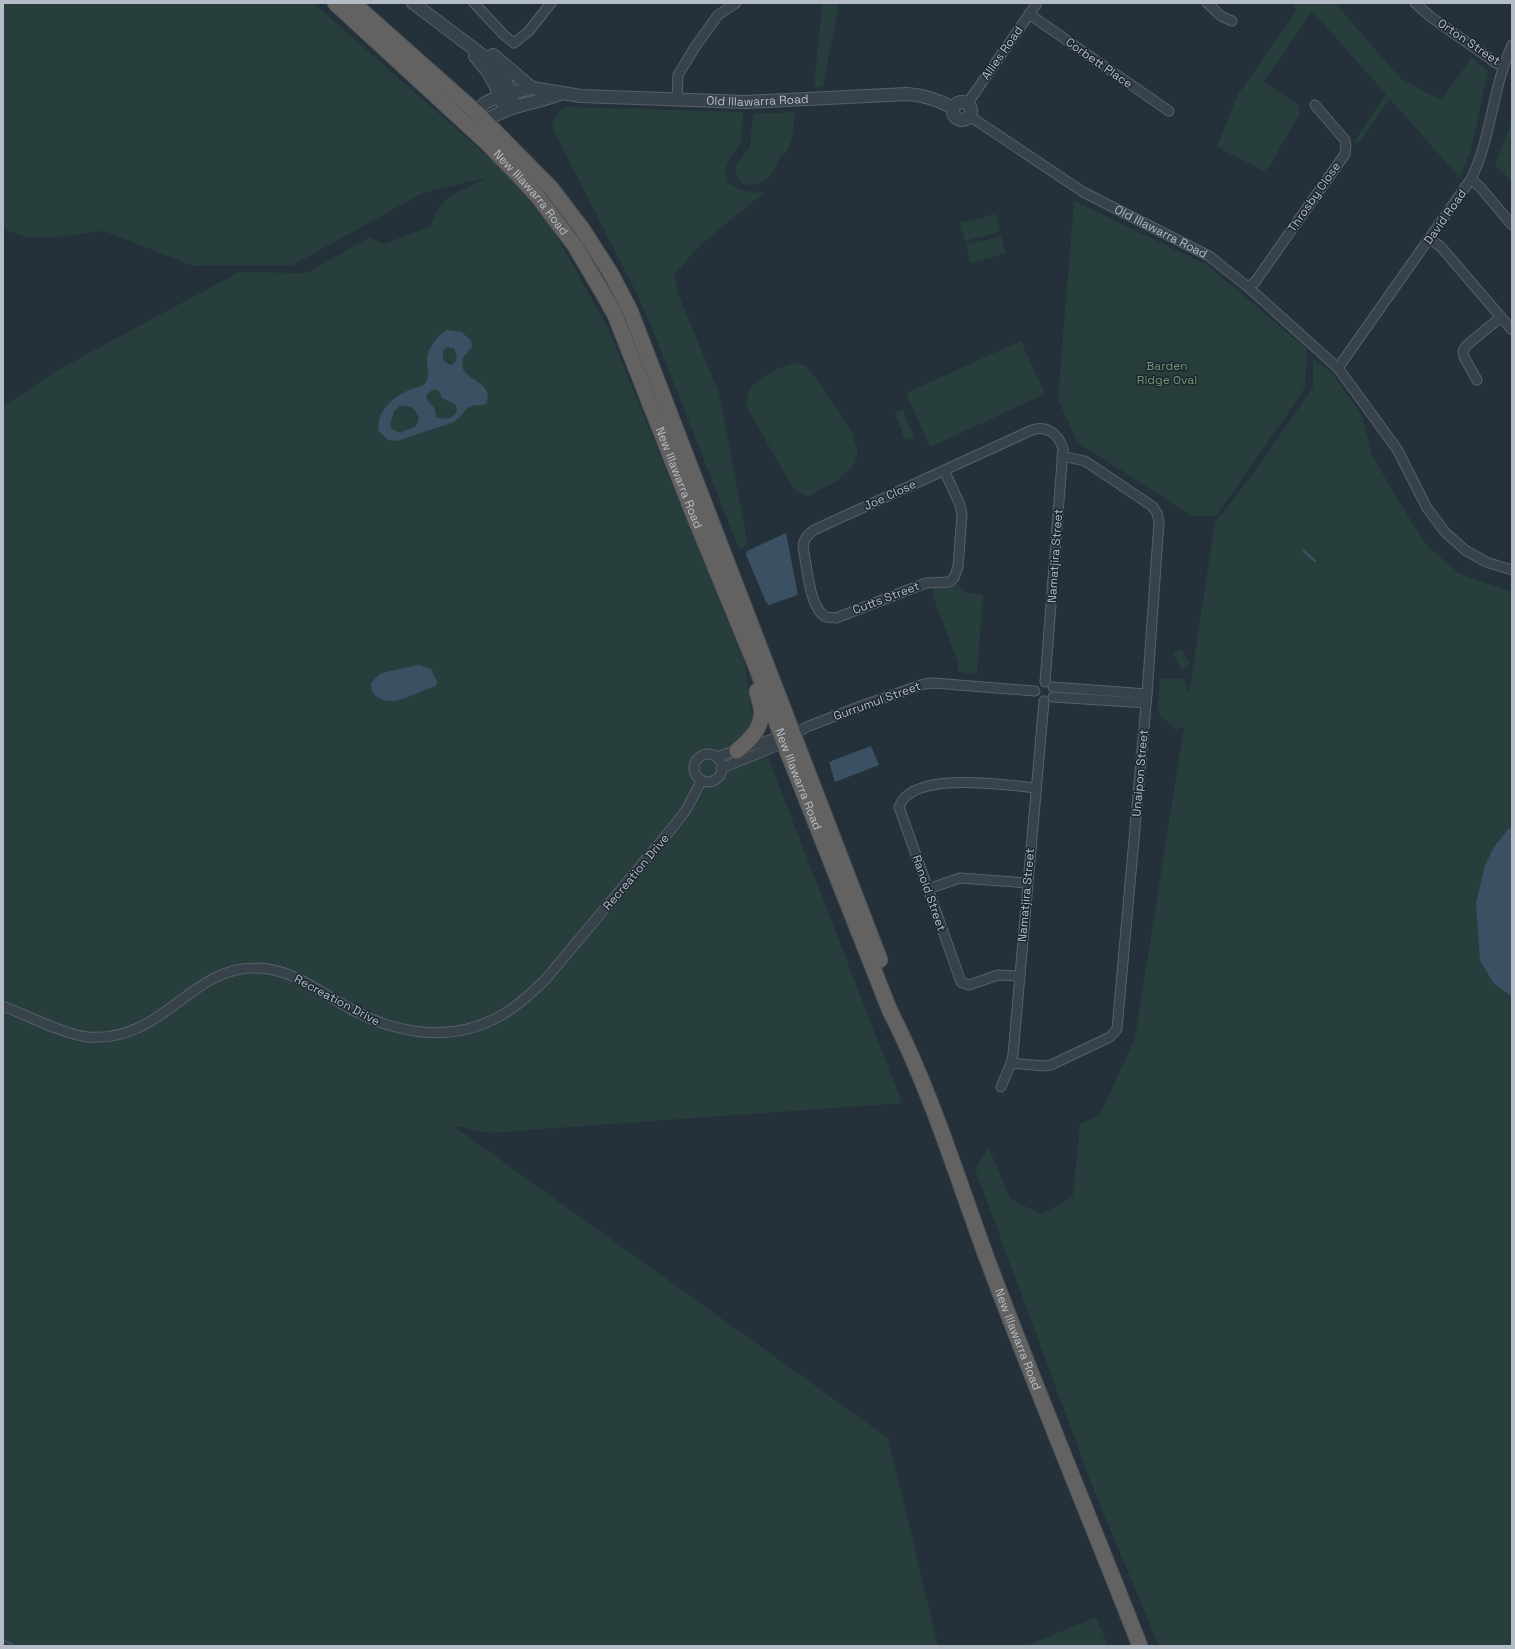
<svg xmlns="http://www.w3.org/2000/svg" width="1515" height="1649" font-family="'Space Grotesk',sans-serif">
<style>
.green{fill:#273e3d}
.water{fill:#3b5163;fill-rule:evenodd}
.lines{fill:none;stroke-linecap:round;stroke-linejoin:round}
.stream{stroke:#3b5163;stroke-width:2.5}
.minor-casing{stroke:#566069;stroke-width:11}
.tertiary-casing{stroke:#566069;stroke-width:14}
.trunk-casing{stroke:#434d56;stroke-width:17}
.minor{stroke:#38424b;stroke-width:9}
.tertiary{stroke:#38424b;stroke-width:12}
.trunk{stroke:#646260;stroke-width:15}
.labels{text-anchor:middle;stroke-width:3;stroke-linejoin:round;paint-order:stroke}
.street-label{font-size:12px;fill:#b4bdc7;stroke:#1d2730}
.park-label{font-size:12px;fill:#6c9671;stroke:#1d2730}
</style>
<rect width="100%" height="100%" fill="#24313b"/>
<path class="green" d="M3,3H313L502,169L552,228L607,326L744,661L752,716L902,1103L489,1133L452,1125L888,1438L938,1646H3V407L56,371L239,272L307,273L370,237L384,244L431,226L438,208L451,195L489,177L423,193L293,265L193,266L104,231L49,238L25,237L3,229Z
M822,3H839L823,86L814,88Z
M1291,3H1335L1401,79L1441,100L1472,57L1488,71L1471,150L1460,178L1390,99L1358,143L1354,142L1386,94L1312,11L1264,82L1297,104L1300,113L1270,165L1264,171L1217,147L1237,96L1297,10Z
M568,107L743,112L741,144L730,157L725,170L728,183C741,191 751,194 765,192L700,245L674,275L679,296L719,393L748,545L739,549L652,328L636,292L556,135L552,125L559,110Z
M795,112L792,138L787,152L780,157L770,177L758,184L745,185L737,179L735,170L737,163L750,147L753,114Z
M1512,121V182L1495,165Z
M1074,201L1207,265L1307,349L1305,385L1302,393L1216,516H1192L1077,442L1058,399Z
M996,214L1000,232L965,241L960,223Z
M1001,236L1006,253L970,263L966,245Z
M1021,341L1045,394L930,447L906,393Z
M1313,359L1333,374L1361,414L1372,454L1393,492L1427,546L1460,574L1512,592V828H1509L1494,847L1485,865L1476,903L1494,984L1511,996L1512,1000V1646H1159L1095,1493L975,1169L989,1148L1010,1199L1041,1214L1073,1197L1080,1124L1100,1115L1135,1038L1184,727L1176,730L1160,715L1158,711L1160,679H1184L1189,694L1215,522L1253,474L1313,387Z
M796,363L806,366L816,378L852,432L858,453L854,465L838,480L809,496L797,492L790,483L746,406C746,400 747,394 751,388C758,378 784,364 796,363Z
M903,409L914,437L905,440L895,413Z
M955,582L966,593L983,595L977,673L958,672V663L932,593L935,586Z
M1182,649L1190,665L1181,670L1173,654Z
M1096,1617L1108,1646H1026Z"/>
<path class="water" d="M447,330L461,332L471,340L472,347L462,359L463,369C470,382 492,382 487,402L484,405C459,404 468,416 451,423L397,441L388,440L379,431C375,411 395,395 412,389C418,387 422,387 426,382C430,374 427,369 427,361C427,348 437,336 447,330ZM447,347L454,348L457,357L456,361L452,365C444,364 442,359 443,351ZM434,389L439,391L442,398L455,404L457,410C455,419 444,420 436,417L435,409L426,398L428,393ZM400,406C411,405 416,409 419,419L416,426L400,433L393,430L390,425L394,411Z
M786,533L798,595L769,605L766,602L746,555L747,551Z
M419,665L431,669L437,682L436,686C420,689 387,715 372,691L371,683C374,680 379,674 383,673C395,669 407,668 419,665Z
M871,746L879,765L835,782L829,762Z
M1509,828H1512V1000L1511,996L1494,984L1480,960L1476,903L1485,865L1494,847Z"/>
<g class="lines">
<path class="stream" d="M1304,551L1315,561
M3,1640L15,1646"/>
<defs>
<g id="minor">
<path d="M474,3L504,35L514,43L529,31L551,3"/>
<path d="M1207,3L1221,16L1232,21"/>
<path d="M1415,3L1431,17L1496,63L1504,66"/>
<path d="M1029,14L1169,111"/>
<path d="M677,100L678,75L695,47L718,15L736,3"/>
<path d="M967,104L1037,3"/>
<path id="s1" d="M969,117L977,121L1083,192L1209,256L1248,287L1338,368L1397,449L1427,508L1445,532L1465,550L1486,562L1512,570"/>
<path d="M1471,179L1480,187L1512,225"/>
<path d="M1430,239L1441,247L1512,330"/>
<path d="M1248,287L1255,282L1345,154L1346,146L1345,140L1315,105"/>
<path d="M1338,368L1471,179C1492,137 1492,88 1512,45"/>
<path d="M1477,380L1464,357L1463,351L1467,345L1501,317"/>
<path d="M944,470L960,505L962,514L958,567L954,578L949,582L926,583L836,618L826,617C809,608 807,565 803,547C804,539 807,535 814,530L1032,430C1047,425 1059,434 1063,449L1045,682"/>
<path d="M1053,687L1147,694"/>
<path d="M1053,697L1146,703"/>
<circle cx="708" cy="768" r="14"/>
<path d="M716,757L785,735"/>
<path d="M722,768L784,743L794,734L809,726L861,706L924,684L934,683L1035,691"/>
<path d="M928,889L960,878L1027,883"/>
<path d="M1020,976L998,975L969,985L961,982L899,807C911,770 1006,785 1036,788"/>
<path d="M3,1006C26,1015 66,1035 88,1037C163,1043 189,968 254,968C287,967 315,988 342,1004C390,1033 449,1045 500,1016C517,1007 531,993 545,980L673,827L686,810L702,780"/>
<path d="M1011,1063L1043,1066L1051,1065L1110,1037L1117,1029L1147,694L1159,522L1157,513L1152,506L1085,461L1062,456"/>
<path d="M1001,1087L1011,1063L1013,1055L1044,701"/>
</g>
<g id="tertiary">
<path d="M413,3L490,61L505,79L515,106"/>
<path d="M493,55L532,88"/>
<path d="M475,56L488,72L496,87L502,103"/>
<circle cx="962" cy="111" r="9"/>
<path id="s2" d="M470,118L485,103L499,96L532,88L581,96L745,102L907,94C924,95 937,99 953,108"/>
<path d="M479,127C502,105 532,105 560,94"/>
</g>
<g id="trunk">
<path id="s3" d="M335,3L488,144L518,175L538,197L575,246L605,297L615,315L694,516L757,669L784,743L890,1011C930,1089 956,1174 986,1256C1035,1387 1089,1516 1140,1646"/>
<path d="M353,3L476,112L551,188L583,230L610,272L630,310L880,960"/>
<path d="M737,751C751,739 764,727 761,707C760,702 758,697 757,691"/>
</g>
</defs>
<use href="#minor" class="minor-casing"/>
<use href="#tertiary" class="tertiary-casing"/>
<use href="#trunk" class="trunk-casing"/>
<use href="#minor" class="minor"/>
<use href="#tertiary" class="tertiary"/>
<use href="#trunk" class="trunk"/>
</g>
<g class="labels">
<g class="street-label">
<text transform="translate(1469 42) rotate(34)" y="4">Orton Street</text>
<text transform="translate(1002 53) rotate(-55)" y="4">Allies Road</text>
<text transform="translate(1099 63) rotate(35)" y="4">Corbett Place</text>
<text dy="4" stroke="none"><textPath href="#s2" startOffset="297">Old Illawarra Road</textPath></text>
<text dy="4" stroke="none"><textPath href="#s3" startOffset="273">New Illawarra Road</textPath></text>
<text transform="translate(1314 197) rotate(-55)" y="4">Throsby Close</text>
<text transform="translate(1445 217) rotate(-55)" y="4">David Road</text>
<text dy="4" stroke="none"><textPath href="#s1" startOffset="224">Old Illawarra Road</textPath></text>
<text dy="4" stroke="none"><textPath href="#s3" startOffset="597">New Illawarra Road</textPath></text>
<text transform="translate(890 495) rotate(-25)" y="4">Joe Close</text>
<text transform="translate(1055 556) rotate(-86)" y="4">Namatjira Street</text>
<text transform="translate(886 598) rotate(-21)" y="4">Cutts Street</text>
<text transform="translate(877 701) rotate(-20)" y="4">Gurrumul Street</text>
<text transform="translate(1140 773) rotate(-85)" y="4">Unaipon Street</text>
<text dy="4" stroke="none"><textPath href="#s3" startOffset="921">New Illawarra Road</textPath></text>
<text transform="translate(636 872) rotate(-50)" y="4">Recreation Drive</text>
<text transform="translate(929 893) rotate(71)" y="4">Ranold Street</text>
<text transform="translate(1026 895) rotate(-85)" y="4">Namatjira Street</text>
<text transform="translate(337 1000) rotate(28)" y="4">Recreation Drive</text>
<text dy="4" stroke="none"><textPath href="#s3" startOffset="1523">New Illawarra Road</textPath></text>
</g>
<g class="park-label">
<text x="1167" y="370">Barden<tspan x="1167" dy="14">Ridge Oval</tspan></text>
</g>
</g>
<rect width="1515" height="1649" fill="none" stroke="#b4bdc7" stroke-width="8"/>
</svg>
